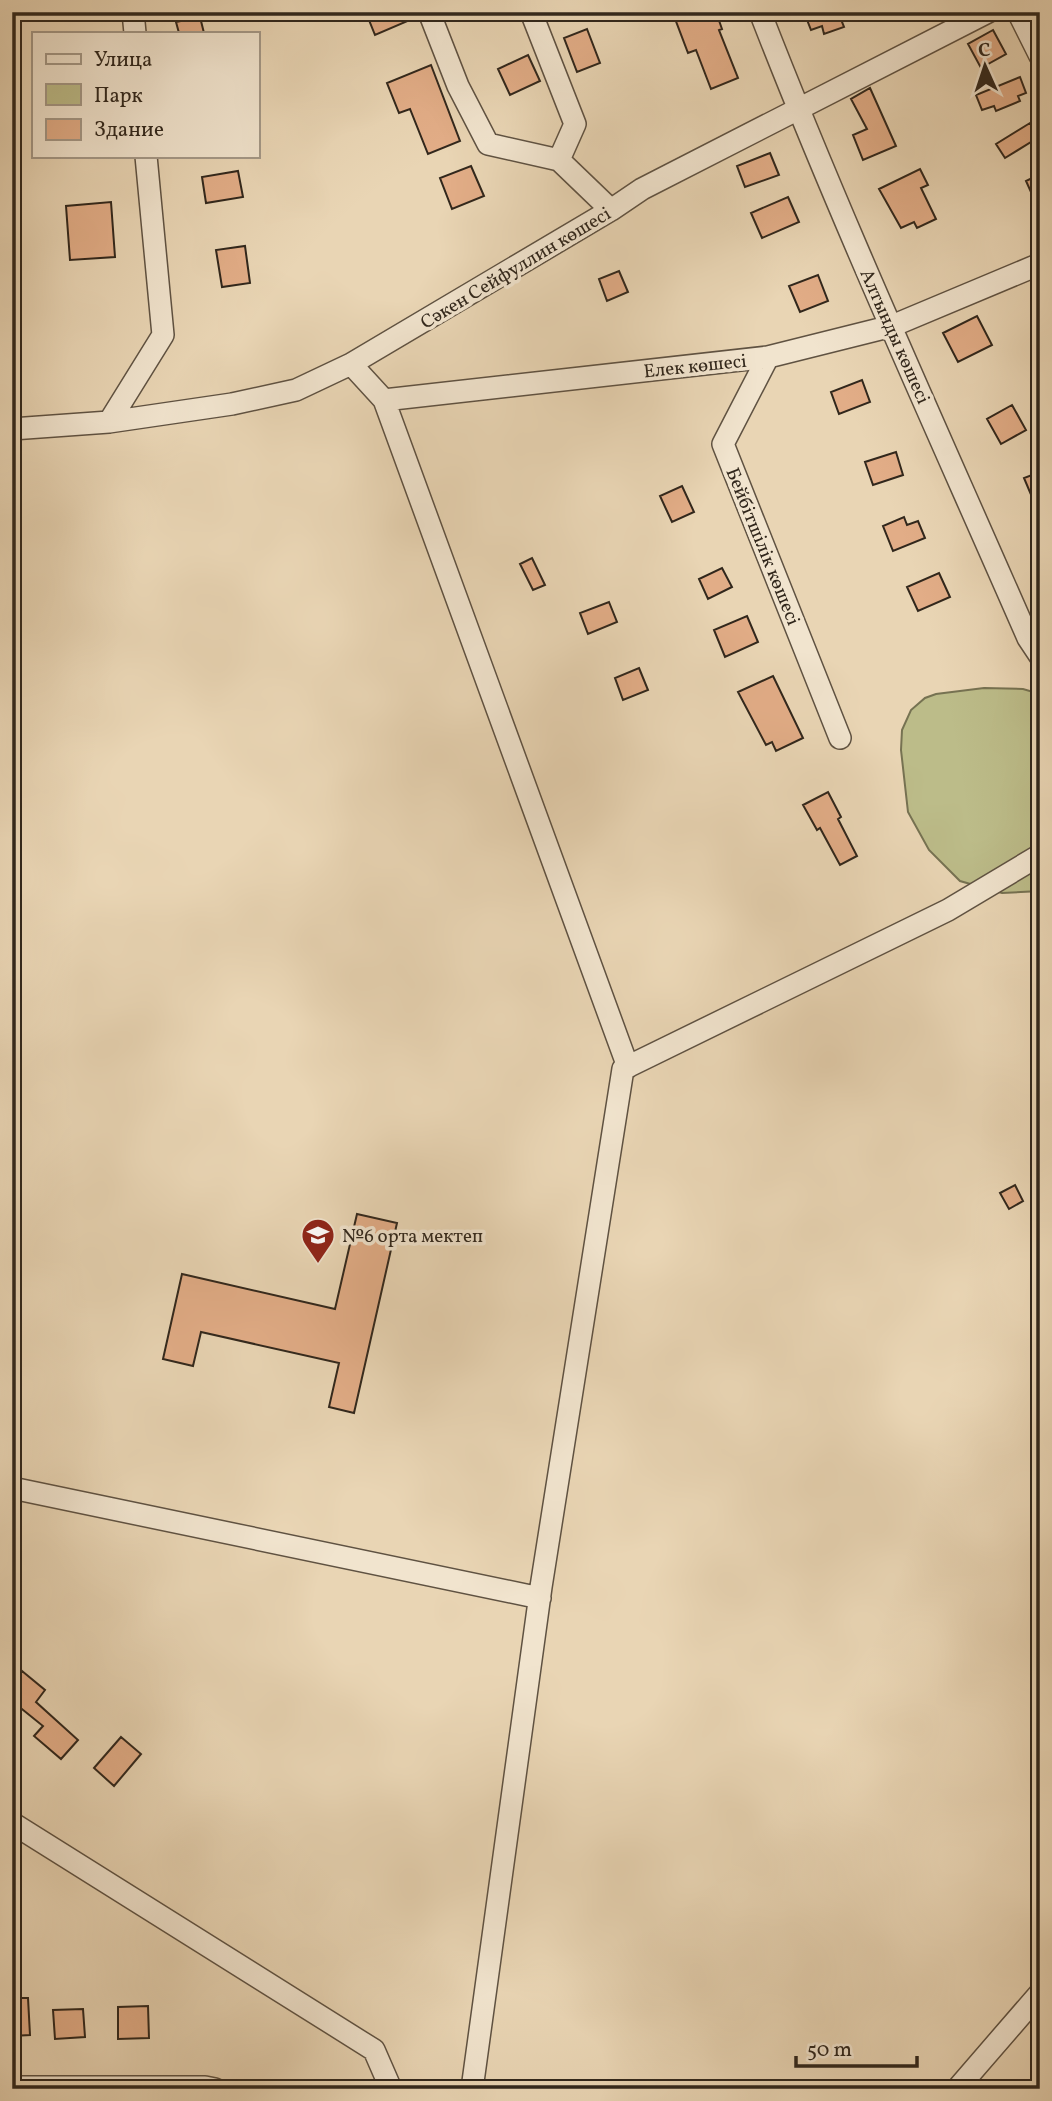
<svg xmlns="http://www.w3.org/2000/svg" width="1052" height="2101" font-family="Vollkorn,serif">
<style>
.green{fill:#bcbc89;stroke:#767252;stroke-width:2}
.building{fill:#e2ad87;stroke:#31271c;stroke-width:2}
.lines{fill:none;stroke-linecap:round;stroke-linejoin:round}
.minor-casing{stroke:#5f5242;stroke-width:24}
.minor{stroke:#f1e4ce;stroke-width:21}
.labels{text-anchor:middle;stroke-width:7;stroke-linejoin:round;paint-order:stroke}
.street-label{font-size:19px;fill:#31271c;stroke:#f1e4ce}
.poi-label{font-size:19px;fill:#31271c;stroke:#f1e4ce;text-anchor:start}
</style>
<rect width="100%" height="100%" fill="#e9d5b4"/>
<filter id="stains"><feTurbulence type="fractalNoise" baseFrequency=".00286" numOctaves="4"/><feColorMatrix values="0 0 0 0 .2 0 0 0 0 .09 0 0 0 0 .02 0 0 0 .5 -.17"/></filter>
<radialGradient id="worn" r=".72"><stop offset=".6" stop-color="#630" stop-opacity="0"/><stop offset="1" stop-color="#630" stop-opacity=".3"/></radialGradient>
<path class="green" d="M984,688L1023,689L1040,694V891L1002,893L960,881L929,850L908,812L901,750L902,730L911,710L925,698L936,694Z"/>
<path class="building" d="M371,12H416L417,17L375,35L369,20L374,18Z
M684,12H716L722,29L719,30L738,78L711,89L696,50L688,53L674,16Z
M804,12H838L844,27L824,34L822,26L811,30Z
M200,17L204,33H179L176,22Z
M587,29L600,63L577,72L564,38Z
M993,30L1006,54L981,68L968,44Z
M528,55L540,81L510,95L498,69Z
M431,65L460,141L428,154L410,109L399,113L387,83Z
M1020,77L1026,93L1018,96L1020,101L996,111L994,106L982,110L976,95Z
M870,88L896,146L863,160L853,135L867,129L851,99Z
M1030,123L1039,137L1005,158L996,144Z
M770,153L779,175L745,187L737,166Z
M471,166L484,196L452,209L440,178Z
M920,169L928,185L921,188L936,219L917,228L914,222L901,228L879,189Z
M238,171L243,197L206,203L202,177Z
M1040,174V212L1026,181Z
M788,197L799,222L762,238L751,213Z
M111,202L115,257L70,260L66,206Z
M245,246L250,283L222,287L216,250Z
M619,271L628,292L607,301L599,279Z
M818,275L828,301L800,312L789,286Z
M977,316L992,345L958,362L943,333Z
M862,380L870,402L839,414L831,392Z
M1012,405L1026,430L1001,444L987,419Z
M896,452L903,475L873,485L865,462Z
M1040,472V516L1024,478Z
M682,486L694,512L672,522L660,496Z
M904,517L907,525L918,521L925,538L893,551L883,526Z
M532,558L545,585L533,590L520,564Z
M722,568L732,587L708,599L699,579Z
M939,573L950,597L918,611L907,587Z
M609,602L617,622L588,634L580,613Z
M747,616L758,642L725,657L714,630Z
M639,668L648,690L623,700L615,678Z
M773,676L803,738L776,751L772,742L766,745L738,692Z
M828,792L841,817L838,819L857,856L840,865L820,828L817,830L803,805Z
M1015,1185L1023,1201L1009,1209L1000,1193Z
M357,1214L397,1223L354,1413L329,1407L339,1363L201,1332L193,1366L163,1359L182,1274L335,1309Z
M22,1671L45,1690L36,1702L78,1740L61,1759L34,1736L43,1726L12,1701V1683Z
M121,1737L141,1754L114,1786L94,1768Z
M12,1998H28L30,2035L12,2036Z
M148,2006L149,2038L118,2039V2007Z
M83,2009L85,2037L55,2039L53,2010Z"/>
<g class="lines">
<defs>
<path id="minor" d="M133,12L135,33
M429,12L458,86L488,144L559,160L611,210
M531,12L575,124L559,160
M760,12C842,223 937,430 1028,638L1040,656
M1018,12L1040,56
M768,357L723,444L840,738
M351,364L384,400L768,357L892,326L1040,264
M384,400L628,1067
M109,422L163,335L146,156
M12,429L109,422L232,404L296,390L351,364L611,210L642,189L988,12
M12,1488L540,1598
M12,1823L374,2050L391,2089
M12,2087H205L215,2089
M472,2089L541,1587L623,1069L948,910L1040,855
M957,2089L1040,1993"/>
</defs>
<use href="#minor" class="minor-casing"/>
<use href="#minor" class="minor"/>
</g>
<defs>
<symbol id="school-pin" viewBox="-11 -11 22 30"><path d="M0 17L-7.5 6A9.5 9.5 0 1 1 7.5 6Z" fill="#8f2418" stroke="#f1e4ce"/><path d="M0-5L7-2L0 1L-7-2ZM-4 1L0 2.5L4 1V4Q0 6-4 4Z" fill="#fff"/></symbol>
</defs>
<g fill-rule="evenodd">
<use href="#school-pin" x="299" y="1216" width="38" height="52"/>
</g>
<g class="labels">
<g class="street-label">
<text transform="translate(515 267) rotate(-31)" y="7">Сәкен Сейфуллин көшесі</text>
<text transform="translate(896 336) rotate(66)" y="7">Алтынды көшесі</text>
<text transform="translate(695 365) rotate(-6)" y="7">Елек көшесі</text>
<text transform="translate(764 546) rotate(68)" y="7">Бейбітшілік көшесі</text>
</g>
<g class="poi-label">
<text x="342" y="1242">№6 орта мектеп</text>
</g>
</g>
<rect width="1052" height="2101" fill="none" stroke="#e9d5b4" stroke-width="42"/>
<rect x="14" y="14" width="1024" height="2073" fill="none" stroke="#31271c" stroke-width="3.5"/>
<rect x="21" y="21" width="1010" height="2059" fill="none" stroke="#31271c" stroke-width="2"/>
<rect x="32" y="32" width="228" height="126" fill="#f1e4ce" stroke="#a49887" stroke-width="2"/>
<rect x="46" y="54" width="35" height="10" fill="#f1e4ce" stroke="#a49887" stroke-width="2"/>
<text x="94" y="66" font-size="21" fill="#31271c">Улица</text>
<rect x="46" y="84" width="35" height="21" fill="#bcbc89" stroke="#a49887" stroke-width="2"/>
<text x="94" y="102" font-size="21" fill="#31271c">Парк</text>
<rect x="46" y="119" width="35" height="21" fill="#e2ad87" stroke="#a49887" stroke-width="2"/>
<text x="94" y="136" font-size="21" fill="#31271c">Здание</text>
<g transform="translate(985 66) rotate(357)" stroke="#f1e4ce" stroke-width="5" paint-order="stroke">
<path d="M0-5L12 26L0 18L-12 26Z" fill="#31271c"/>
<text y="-10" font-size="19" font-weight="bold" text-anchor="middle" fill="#31271c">С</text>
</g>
<path d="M796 2056v10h121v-10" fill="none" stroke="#31271c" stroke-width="3.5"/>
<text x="807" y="2056" font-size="21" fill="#31271c" stroke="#f1e4ce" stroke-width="5" paint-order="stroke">50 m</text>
<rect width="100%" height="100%" filter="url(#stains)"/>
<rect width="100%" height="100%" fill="url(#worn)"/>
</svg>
